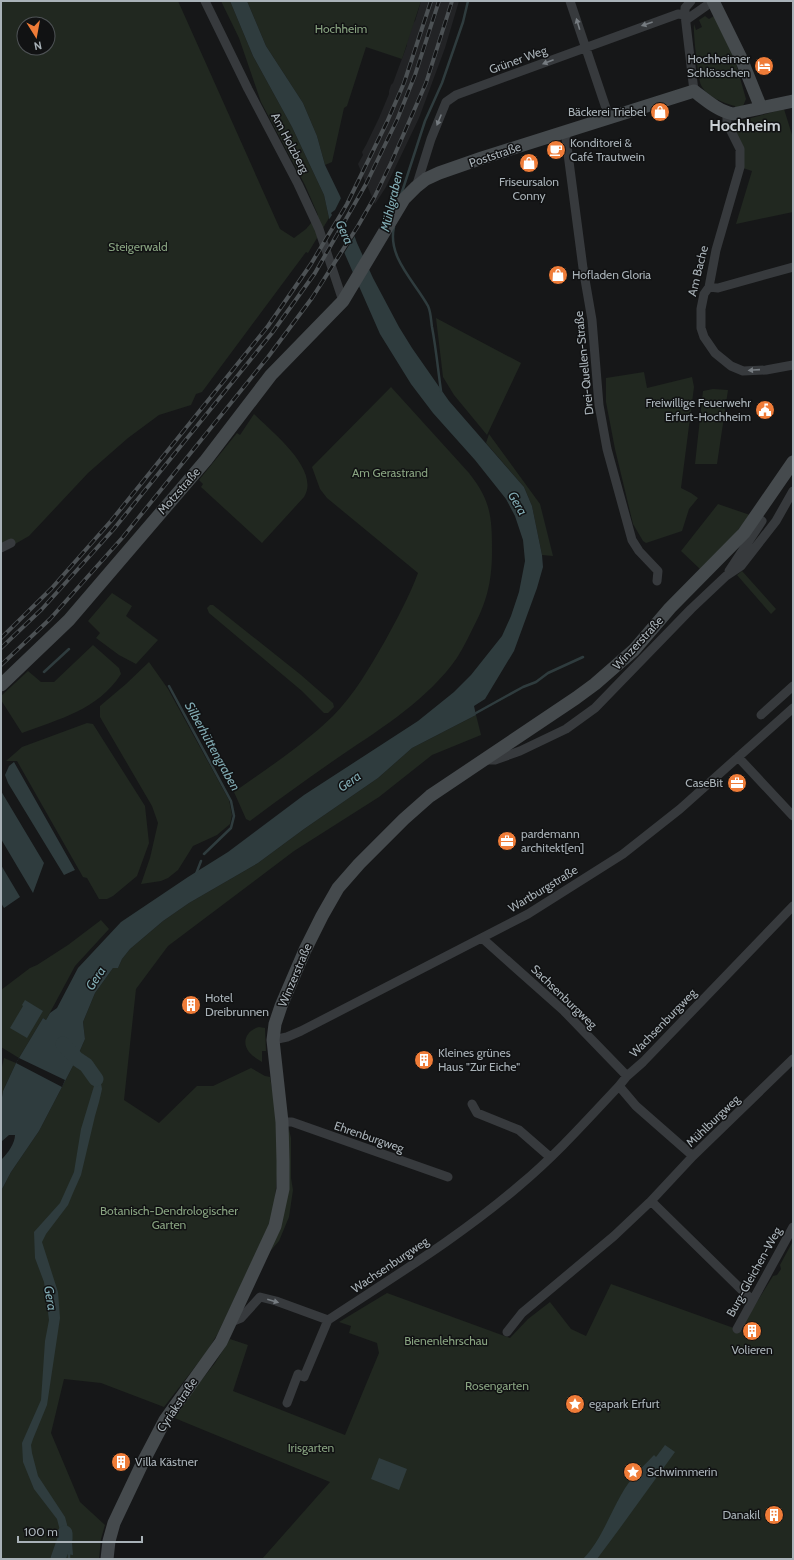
<svg xmlns="http://www.w3.org/2000/svg" width="794" height="1560" font-family="Cabin,sans-serif">
<style>
.built{fill:#222325}
.green{fill:#212820;fill-rule:evenodd}
.water{fill:#2f3c3e}
.pier{fill:#161718}
.lines{fill:none;stroke-linecap:round;stroke-linejoin:round}
.stream{stroke:#2f3c3e;stroke-width:2.5}
.river{stroke:#2f3c3e;stroke-width:15}
.street{stroke:#373a3d;stroke-width:9}
.secondary{stroke:#454a4d;stroke-width:13}
.rail-casing{stroke:#4c5154;stroke-width:4}
.rail{stroke:#111213;stroke-width:2.5;stroke-dasharray:8;stroke-linecap:butt}
.oneway{fill:#767c81}
.labels{text-anchor:middle;stroke-width:3;stroke-linejoin:round;paint-order:stroke}
.park-label{font-size:12px;fill:#88a380;stroke:#111213}
.poi-label{font-size:12px;fill:#a9b2b8;stroke:#111213;text-anchor:start}
.street-label{font-size:12px;fill:#a9b2b8;stroke:#111213}
.water-label{font-size:13px;font-style:italic;fill:#80aab2;stroke:#111213}
.district-label{font-size:16px;font-weight:bold;fill:#cad0d4;stroke:#111213}
</style>
<rect width="100%" height="100%" fill="#161718"/>
<path class="built" d="M421,1H459L445,48L419,118L386,187L375,204L358,164L363,155L362,152L366,145L379,118L389,94V91L391,85L393,83L407,45L406,43L412,24L415,21Z"/>
<path class="green" d="M1,1H178L280,229L294,238L306,229L318,215L305,185L261,102L239,38L221,1H230L253,56L292,127L324,195L329,218L308,253L306,252L202,392L196,394L191,405L159,415L128,438L88,473L29,536L1,552ZM24,24H48V48H24Z
M247,1H421L402,59L366,47L347,106L344,108L332,162L325,165L317,136L303,103L266,46Z
M705,16L709,19L714,16L735,60L746,99L743,106L735,108V106C724,103 707,97 701,85C698,78 693,33 694,24L696,30L702,27L699,20Z
M784,109L793,138V212L736,224L752,171L743,168L733,123Z
M436,318L521,363L487,435L454,395L443,377Z
M644,372L647,388L692,377L694,387L681,488L691,493L698,498L689,509L682,531L646,543L643,541L633,524L615,449L606,402V378Z
M391,387L469,473C491,501 492,517 492,551C492,584 486,604 471,632C465,644 459,656 451,666C420,705 377,731 336,759C307,779 278,800 250,821L246,819L234,792C268,768 303,745 333,716C354,695 370,667 385,641C397,619 409,597 418,573L327,498L320,489L312,467Z
M713,389L728,390L717,464H695L703,391Z
M254,414C272,432 321,470 304,497L262,543L201,487L203,484L199,480L237,433L240,435Z
M489,434L540,504L553,556L542,555L532,506L524,487L486,443Z
M718,504L750,515L734,535L700,569L681,551Z
M742,571L776,609L771,614L737,575Z
M112,593L132,606L126,616L158,640L136,664L119,655L96,638L100,633L88,621Z
M210,605H213L301,675L333,703L334,707L328,713H324L302,691L209,613L207,608Z
M93,645L119,668L121,674C98,710 59,719 22,733L1,700V696L28,671L41,682H54Z
M149,662L168,689L229,800L232,815L230,824L217,835L193,846L178,870L168,878L161,881L141,884L150,858L158,823L152,806L100,717V706L126,684Z
M476,715L481,735L432,755L379,797L294,851L168,946L136,989L124,1100L159,1123L197,1086H213L251,1068L265,1076L270,1077L277,1118L278,1161L275,1201L270,1224L218,1333L208,1350L164,1407L101,1383L64,1379L51,1433L80,1502L105,1525L101,1539L99,1559H1V1191L11,1172L39,1131L75,1062L85,1039L83,1022L95,993L113,968H118L122,959L130,949L163,921L189,903L258,863L304,829L378,778L412,748Z
M87,723L93,724L145,806L149,843L137,876L113,896L107,899H99L87,878L83,877L17,761H6L22,747Z
M101,920L109,929L75,966L46,1020L43,1018L19,1058L1,1047V990L30,968L37,965L68,945Z
M259,1027L265,1028L266,1051H262V1062C258,1059 253,1057 249,1052C241,1042 247,1030 259,1027Z
M4,1058L16,1063L3,1091L1,1103V1071Z
M289,1129L291,1138V1178L293,1190L289,1217L279,1241L266,1256Z
M793,1241V1559H262L330,1482L172,1417L215,1363L230,1339L248,1345L233,1391L345,1435L379,1353L377,1343L349,1333L351,1326L339,1322L387,1293L510,1338L528,1319L550,1302L571,1329L586,1336L611,1284L742,1331L744,1328L742,1326L773,1276L777,1275L781,1269L780,1265Z"/>
<path class="water" d="M230,1H247L266,46L303,103L317,136L325,165L340,196L357,243L373,278L399,327L412,348L449,401L524,487L532,506L542,555L543,567L537,588L514,651L485,699L474,706L476,715L412,748L378,778L304,829L258,863L189,903L163,921L130,949L122,959L118,968H113L95,993L83,1022L85,1039L75,1062L39,1131L11,1172L1,1191V1157L2,1159C8,1153 15,1143 15,1135H9L1,1142V1103L3,1091L16,1063L43,1018L46,1020L50,1013L57,1008L78,968L121,922L188,877L228,852L304,795L418,721L454,692L471,675L502,636L511,616L519,592L525,561L523,540L515,516L506,499L475,460L433,413L411,384L380,334L329,218L324,195L292,127L253,56Z
M14,762L75,870L64,875L8,783L5,775L9,766Z
M1,791L44,863L33,893L1,839Z
M1,865L20,897L4,908L1,903Z
M25,1000L43,1011L27,1038L10,1028L23,1006L22,1005Z
M86,1058L93,1062L99,1073L102,1089L99,1102L95,1116L81,1175L73,1193L68,1205L46,1234L42,1242L58,1292L60,1318L47,1405L33,1439L31,1445L32,1453L38,1476L65,1517L72,1543L73,1555L60,1553L62,1538L57,1519L34,1489L23,1462L22,1443L41,1400L45,1341L49,1320L44,1282L35,1258L34,1232L60,1203L74,1172L81,1129L94,1086L91,1073L83,1064Z
M665,1445L675,1452L620,1528L597,1559H583C600,1542 609,1516 621,1495C631,1477 640,1470 654,1455L656,1457Z
M379,1458L407,1469L399,1490L371,1479Z"/>
<path class="pier" d="M342,196L356,234L343,255L328,221L332,215L331,213L335,210Z
M19,1058L65,1080L62,1087L16,1063Z"/>
<g class="lines">
<path class="stream" d="M401,195L425,121L442,83L463,22L468,1
M394,227C387,257 415,282 428,306C431,312 431,321 432,327C436,348 438,370 441,391
M44,672L69,649
M169,686L231,801L234,816L231,828L204,854
M476,713L523,687L536,682L548,673L583,657
M196,874L201,861
M69,1559V1553"/>
<path class="river" d="M63,1044L77,1059L86,1065L96,1079
M58,1559L65,1539V1533"/>
<path class="street" d="M205,1L248,89L298,184L319,229L343,301
M570,1L609,117
M691,1L685,8V15L694,91
M686,20L713,1
M727,113V123L740,149V167L716,250L709,287L704,294L701,309V328L704,337L715,353L731,366L743,371L766,370L793,365
M565,131L583,268L592,320L599,405L607,449L632,540L639,551L658,571L657,581
M416,187L431,139L446,102L456,95L678,14L685,15
M709,287L718,288L793,267
M1,548L11,543
M729,571L762,521L756,516
M761,715L793,686
M738,757L793,816
M485,760H495L520,751L566,729L595,708L691,609L726,576L741,566L776,521L793,491
M482,938L564,1011L627,1076
M273,1040L287,1037L301,1031L528,914L623,854L680,809L793,708
M619,1086L636,1106L693,1156
M472,1104L477,1113L519,1130L550,1157
M282,1122H292L448,1177
M651,1201L752,1300
M328,1320C393,1277 461,1236 520,1185C556,1155 587,1120 619,1086L627,1076L643,1062L793,906
M231,1322L241,1318L260,1297L276,1301L328,1320
M737,1329L793,1227
M507,1332L522,1313L614,1236L651,1201L693,1156L793,1059
M287,1403L298,1374L304,1377L328,1320"/>
<path class="secondary" d="M713,1L740,56L761,108
M1,685L69,620L206,460L271,375L343,301L404,199L416,187L426,179L439,173L482,158L694,91C706,100 718,111 733,114L793,101
M107,1559L109,1541L114,1523L142,1464L165,1420L221,1342L275,1226L283,1189V1161L282,1122L273,1040L275,1024L281,1006L305,950L322,916L338,888L359,864L404,819L430,796L576,698L595,684L634,650L670,608L744,533L793,462"/>
<defs>
<path id="rail" d="M1,638L51,589L111,521L268,326L311,264L347,204L387,122L404,83L431,1
M1,648L42,609L113,530L272,333L315,273L366,184L397,120L415,75L439,1
M1,665L50,619L123,537L268,357L312,298L358,226L374,198L391,163L426,83L452,1"/>
</defs>
<use href="#rail" class="rail-casing"/>
<use href="#rail" class="rail"/>
</g>
<defs><path id="oneway-solid" d="M-6-.8H1V-3.2L6.5 0L1 3.2V.8H-6Z"/></defs>
<g class="oneway">
<use href="#oneway-solid" transform="translate(578 24) rotate(-107)"/>
<use href="#oneway-solid" transform="translate(647 24) rotate(161)"/>
<use href="#oneway-solid" transform="translate(548 62) rotate(159)"/>
<use href="#oneway-solid" transform="translate(439 120) rotate(112)"/>
<use href="#oneway-solid" transform="translate(754 370) rotate(176)"/>
<use href="#oneway-solid" transform="translate(273 1301) rotate(16)"/>
</g>
<defs>
<symbol id="hotel-disc" viewBox="-11 -11 22 22"><circle r="9.5" fill="#ef7c38" stroke="#111213"/><path d="M-6-4.5h1.5V1H6V5H4.5V3h-9V5H-6ZM-4 0a1.8 1.8 0 1 1 3.6 0ZM.5 0V-2.5h3Q6-2.5 6 0Z" fill="#fff"/></symbol>
<symbol id="shop-disc" viewBox="-11 -11 22 22"><circle r="9.5" fill="#ef7c38" stroke="#111213"/><path d="M-5-2.5h2.3a2.7 3.5 0 0 1 5.4 0H5L5.5 6h-11ZM-1.5-2.5h3a1.5 2.3 0 0 0-3 0Z" fill="#fff"/></symbol>
<symbol id="cafe-disc" viewBox="-11 -11 22 22"><circle r="9.5" fill="#ef7c38" stroke="#111213"/><path d="M-5.5-4.5H6V0H3Q3 3.5 0 3.5H-2.5Q-5.5 3.5-5.5 0ZM3-3.2v2h1.7v-2ZM-6 4.5H4V6H-6Z" fill="#fff"/></symbol>
<symbol id="civic-disc" viewBox="-11 -11 22 22"><circle r="9.5" fill="#ef7c38" stroke="#111213"/><path d="M-.6-6.5H3V-4.5H.6V-3L4-1V1h2V6H-6V1h2V-1L-.6-3ZM-1.2 2.5V6h2.4V2.5Z" fill="#fff"/></symbol>
<symbol id="office-disc" viewBox="-11 -11 22 22"><circle r="9.5" fill="#ef7c38" stroke="#111213"/><path d="M-6-3h4V-5.5h4V-3h4V5H-6ZM-1-4.5V-3h2v-1.5ZM-6 0V1H6V0Z" fill="#fff"/></symbol>
<symbol id="building-disc" viewBox="-11 -11 22 22"><circle r="9.5" fill="#ef7c38" stroke="#111213"/><path d="M-4-6H4V6H1V3H-1V6H-4ZM-2.5-4.3h1.7v1.8h-1.7ZM.8-4.3h1.7v1.8H.8ZM-2.5-1h1.7V.8h-1.7ZM.8-1h1.7V.8H.8Z" fill="#fff"/></symbol>
<symbol id="sight-disc" viewBox="-11 -11 22 22"><circle r="9.5" fill="#ef7c38" stroke="#111213"/><path d="M0-6L1.8-2.2L6-1.7L2.9 1.2L3.7 5.4L0 3.3L-3.7 5.4L-2.9 1.2L-6-1.7L-1.8-2.2Z" fill="#fff"/></symbol>
</defs>
<g fill-rule="evenodd">
<use href="#hotel-disc" x="753" y="55" width="22" height="22"/>
<use href="#shop-disc" x="649" y="101" width="22" height="22"/>
<use href="#cafe-disc" x="545" y="139" width="22" height="22"/>
<use href="#shop-disc" x="518" y="152" width="22" height="22"/>
<use href="#shop-disc" x="547" y="264" width="22" height="22"/>
<use href="#civic-disc" x="754" y="399" width="22" height="22"/>
<use href="#office-disc" x="726" y="772" width="22" height="22"/>
<use href="#office-disc" x="496" y="830" width="22" height="22"/>
<use href="#building-disc" x="180" y="994" width="22" height="22"/>
<use href="#building-disc" x="413" y="1049" width="22" height="22"/>
<use href="#building-disc" x="741" y="1320" width="22" height="22"/>
<use href="#sight-disc" x="564" y="1393" width="22" height="22"/>
<use href="#building-disc" x="110" y="1451" width="22" height="22"/>
<use href="#sight-disc" x="622" y="1461" width="22" height="22"/>
<use href="#building-disc" x="763" y="1504" width="22" height="22"/>
</g>
<g class="labels">
<g class="park-label">
<text x="341" y="33">Hochheim</text>
<text x="138" y="251">Steigerwald</text>
<text x="390" y="477">Am Gerastrand</text>
<text x="169" y="1215">Botanisch-Dendrologischer<tspan x="169" dy="14">Garten</tspan></text>
<text x="446" y="1345">Bienenlehrschau</text>
<text x="497" y="1390">Rosengarten</text>
<text x="311" y="1452">Irisgarten</text>
</g>
<g class="poi-label">
<text x="750" y="63" text-anchor="end">Hochheimer<tspan x="750" dy="14">Schlösschen</tspan></text>
<text x="646" y="116" text-anchor="end">Bäckerei Triebel</text>
<text x="570" y="147">Konditorei &amp;<tspan x="570" dy="14">Café Trautwein</tspan></text>
<text x="529" y="186" text-anchor="middle">Friseursalon<tspan x="529" dy="14">Conny</tspan></text>
<text x="572" y="279">Hofladen Gloria</text>
<text x="751" y="407" text-anchor="end">Freiwillige Feuerwehr<tspan x="751" dy="14">Erfurt-Hochheim</tspan></text>
<text x="723" y="787" text-anchor="end">CaseBit</text>
<text x="521" y="838">pardemann<tspan x="521" dy="14">architekt[en]</tspan></text>
<text x="205" y="1002">Hotel<tspan x="205" dy="14">Dreibrunnen</tspan></text>
<text x="438" y="1057">Kleines grünes<tspan x="438" dy="14">Haus "Zur Eiche"</tspan></text>
<text x="752" y="1354" text-anchor="middle">Volieren</text>
<text x="589" y="1408">egapark Erfurt</text>
<text x="135" y="1466">Villa Kästner</text>
<text x="647" y="1476">Schwimmerin</text>
<text x="760" y="1519" text-anchor="end">Danakil</text>
</g>
<g class="street-label">
<text transform="translate(518 60) rotate(-20)" y="4">Grüner Weg</text>
<text transform="translate(290 143) rotate(62)" y="4">Am Holzberg</text>
<text transform="translate(495 155) rotate(-19)" y="4">Poststraße</text>
<text transform="translate(698 271) rotate(-76)" y="4">Am Bache</text>
<text transform="translate(584 363) rotate(-96)" y="4">Drei-Quellen-Straße</text>
<text transform="translate(179 491) rotate(-49)" y="4">Motzstraße</text>
<text transform="translate(638 643) rotate(-47)" y="4">Winzerstraße</text>
<text transform="translate(543 889) rotate(-31)" y="4">Wartburgstraße</text>
<text transform="translate(295 975) rotate(-67)" y="4">Winzerstraße</text>
<text transform="translate(564 997) rotate(44)" y="4">Sachsenburgweg</text>
<text transform="translate(663 1023) rotate(-46)" y="4">Wachsenburgweg</text>
<text transform="translate(713 1121) rotate(-44)" y="4">Mühlburgweg</text>
<text transform="translate(369 1137) rotate(19)" y="4">Ehrenburgweg</text>
<text transform="translate(390 1265) rotate(-34)" y="4">Wachsenburgweg</text>
<text transform="translate(754 1272) rotate(-61)" y="4">Burg-Gleichen-Weg</text>
<text transform="translate(177 1405) rotate(-56)" y="4">Cyriakstraße</text>
</g>
<g class="water-label">
<text transform="translate(391 201) rotate(-77)" y="5">Mühlgraben</text>
<text transform="translate(345 232) rotate(66)" y="5">Gera</text>
<text transform="translate(518 503) rotate(60)" y="5">Gera</text>
<text transform="translate(213 746) rotate(61)" y="5">Silberhüttengraben</text>
<text transform="translate(349 781) rotate(-35)" y="5">Gera</text>
<text transform="translate(95 978) rotate(-57)" y="5">Gera</text>
<text transform="translate(51 1298) rotate(81)" y="5">Gera</text>
</g>
<g class="district-label">
<text x="745" y="131">Hochheim</text>
</g>
</g>
<rect width="794" height="1560" fill="none" stroke="#a9b2b8" stroke-width="4"/>
<g transform="translate(36 36) rotate(169)"><circle r="19" fill="#111213" stroke="#4e5255"/>
<path d="M0-3L7 15L0 10L-7 15Z" fill="#ef7c38"/>
<text y="-6" font-size="11" font-weight="bold" text-anchor="middle" fill="#a9b2b8">N</text>
</g>
<path d="M18 1536v6h124v-6" fill="none" stroke="#a9b2b8" stroke-width="2"/>
<text x="24" y="1536" font-size="12" fill="#a9b2b8" stroke="#111213" stroke-width="3" paint-order="stroke">100 m</text>
</svg>
